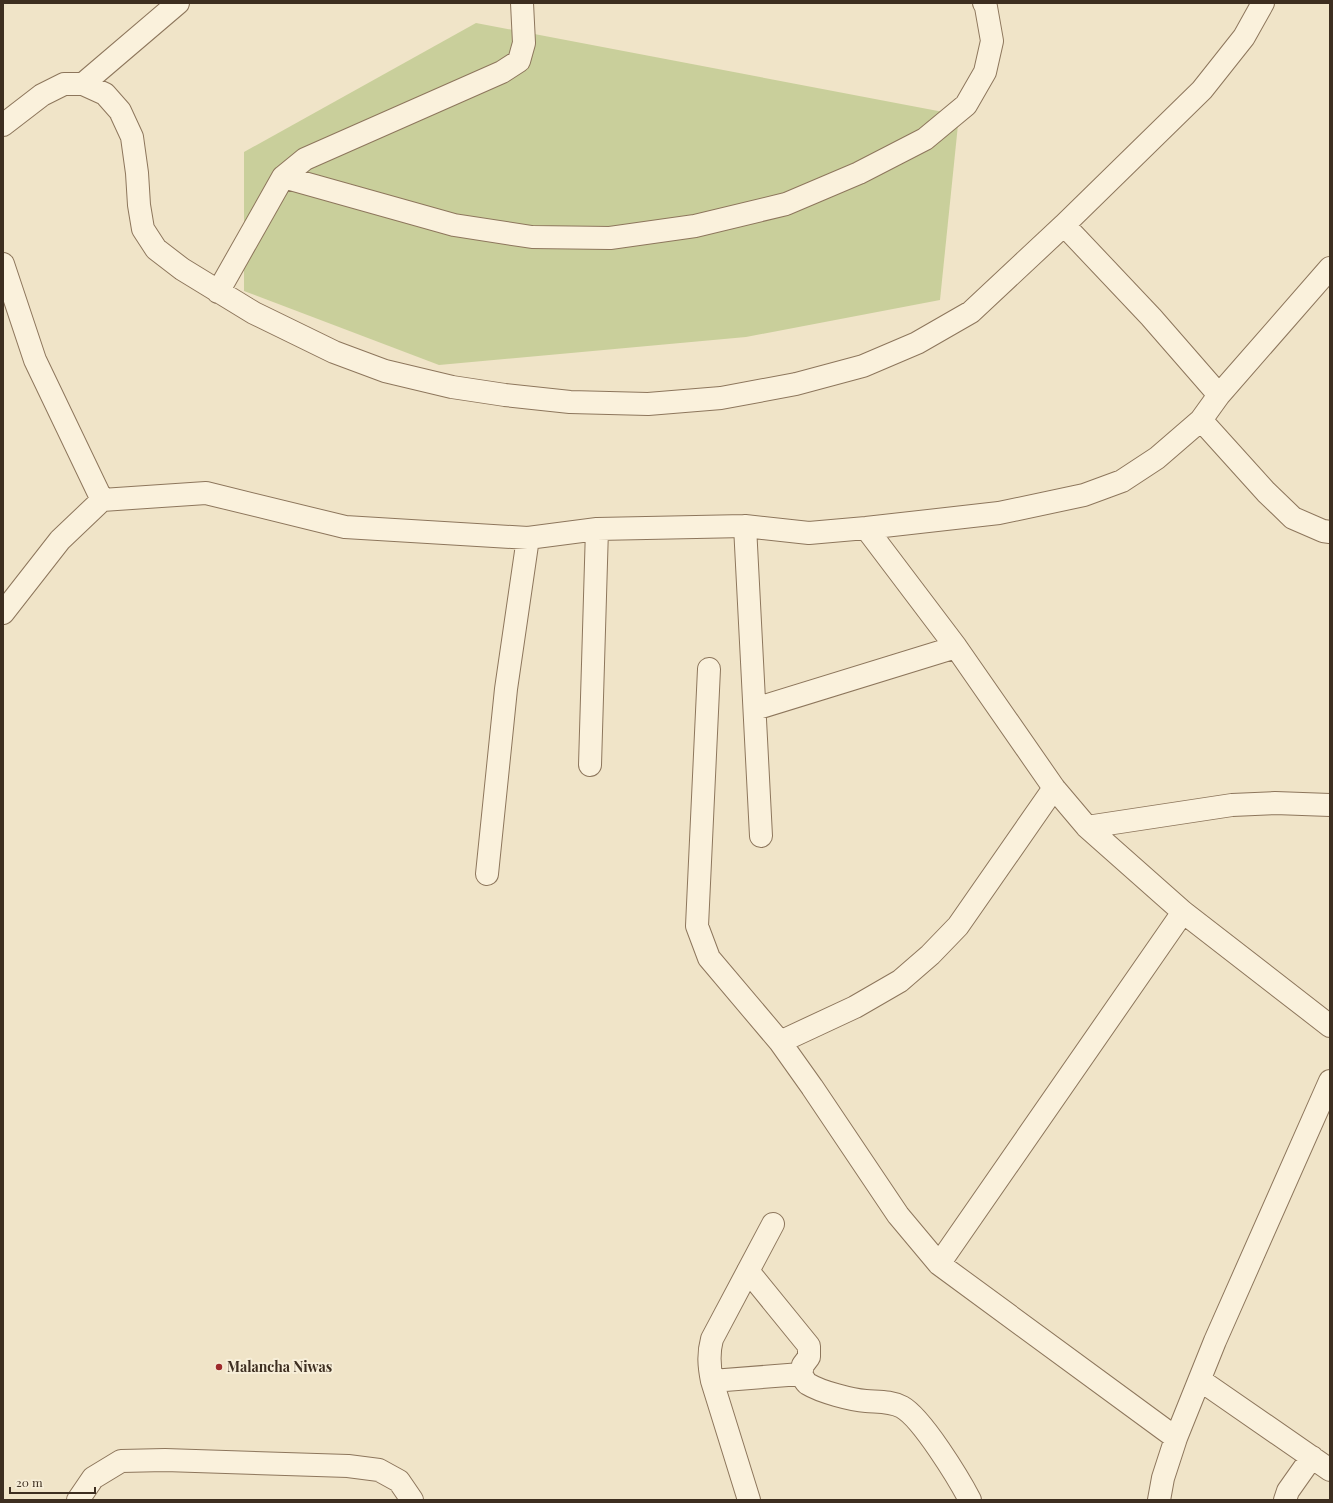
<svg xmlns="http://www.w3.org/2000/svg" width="1333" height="1503" font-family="'Playfair Display',serif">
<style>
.green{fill:#c9cf9b}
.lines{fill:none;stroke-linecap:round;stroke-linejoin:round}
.minor-casing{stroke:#8d765c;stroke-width:24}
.minor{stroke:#faf1dc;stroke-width:22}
.poi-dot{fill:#9e2a2b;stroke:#f7eed8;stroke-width:1.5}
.labels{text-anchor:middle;stroke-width:4;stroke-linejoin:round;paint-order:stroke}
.poi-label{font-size:14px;font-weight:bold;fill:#3d2e20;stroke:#f7eed8;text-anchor:start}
</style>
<rect width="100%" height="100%" fill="#f0e4c8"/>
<path class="green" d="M476,23L959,115L940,300L746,337L439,365L244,291V152Z"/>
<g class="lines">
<defs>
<path id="minor" d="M83,84L178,3
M3,125L42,95L64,84H83L105,94L120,111L132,137L137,173L139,205L143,229L156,249L182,269L254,313L334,352L385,371L452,387L505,395L570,402L648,404L721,398L796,384L863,366L917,343L971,312L1064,225L1202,90L1244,37L1263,3
M283,177L454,225L532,237L610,238L695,226L786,204L859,173L925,139L966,105L985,72L992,41L986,7L984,3
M1064,225L1151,317L1219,395
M3,264L35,360L102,500
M218,292L283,177L305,159L502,72L519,61L524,43L522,3
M1201,420L1266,492L1293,518L1323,531L1330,532
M745,526L761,836
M866,528L956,647L1054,788L1087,827L1183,912L1330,1026
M3,613L60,540L102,500L206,493L345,527L528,538L597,529L745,526L809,533L866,528L999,513L1084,495L1122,481L1157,458L1201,420L1219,395L1330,268
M709,669L697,926L709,958L780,1042L812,1087L898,1215L939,1264L1176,1438
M755,709L956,647
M590,765L597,529
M1087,827L1232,805L1275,803L1330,805
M487,874L506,689L528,538
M780,1042L855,1007L900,981L930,955L958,926L1054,788
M939,1264L1183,912
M748,1271L809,1346V1357L803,1365L801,1374C803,1377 805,1382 808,1384C821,1392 852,1400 866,1401C879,1402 891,1401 902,1407C922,1418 959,1479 970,1500
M1200,1380L1330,1470
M712,1381L801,1374
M78,1500L93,1478L121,1461L165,1460L348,1466L379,1470L399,1481L412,1500
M749,1500L712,1381C709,1366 708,1354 712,1339L773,1224
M1159,1500L1163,1478L1176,1438L1215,1341L1330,1081
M1285,1500L1288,1491L1312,1457"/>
</defs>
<use href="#minor" class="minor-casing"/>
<use href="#minor" class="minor"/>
</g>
<circle class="poi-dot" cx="219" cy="1367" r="4"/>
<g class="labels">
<g class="poi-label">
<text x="227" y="1372">Malancha Niwas</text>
</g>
</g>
<rect width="1333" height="1503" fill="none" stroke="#3d2e20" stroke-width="8"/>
<path d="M10 1487v6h85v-6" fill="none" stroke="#3d2e20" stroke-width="2"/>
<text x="16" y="1487" font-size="12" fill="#3d2e20" stroke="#f7eed8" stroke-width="3" paint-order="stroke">20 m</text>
</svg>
